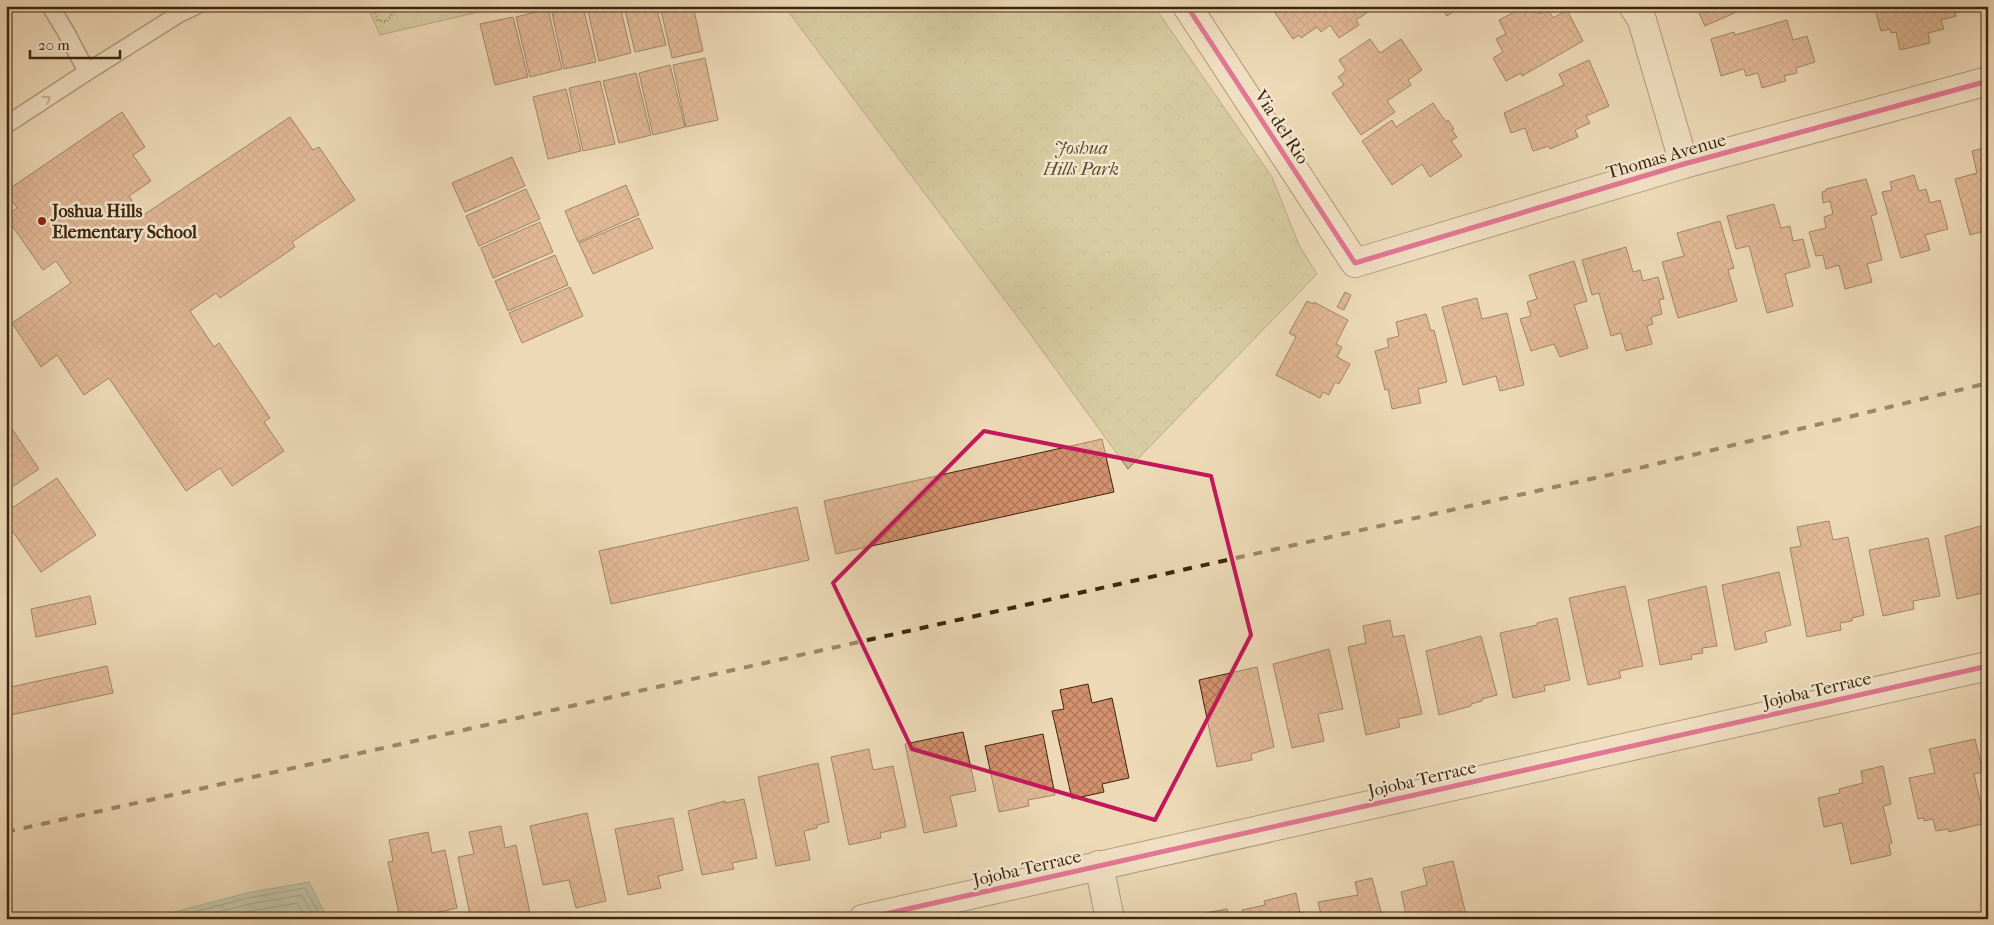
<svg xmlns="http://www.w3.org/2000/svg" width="1994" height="925" font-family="'IM FELL French Canon',serif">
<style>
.forest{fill:url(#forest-crowns);stroke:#7e714a}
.water{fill:url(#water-ripples);stroke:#757f6a}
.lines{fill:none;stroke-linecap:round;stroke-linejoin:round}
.shore{stroke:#6c705a;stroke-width:1}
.building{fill:url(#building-cross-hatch);stroke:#3d250b}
.service-casing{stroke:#695236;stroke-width:19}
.minor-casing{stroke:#695236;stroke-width:30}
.path{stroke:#3d250b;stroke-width:3;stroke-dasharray:1 2.5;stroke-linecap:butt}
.service{stroke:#f3e6d0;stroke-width:16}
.minor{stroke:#f3e6d0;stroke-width:28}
.rail{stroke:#3d250b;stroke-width:4;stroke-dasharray:9 9;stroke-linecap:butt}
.cycleway-casing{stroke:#f3e6d0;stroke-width:8}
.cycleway{stroke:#d6006c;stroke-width:5}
.oneway{stroke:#98866e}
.marked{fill:none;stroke:#c2185b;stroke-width:4;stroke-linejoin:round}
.poi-dot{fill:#8f2418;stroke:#f3e6d0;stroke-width:2}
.labels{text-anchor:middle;stroke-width:5;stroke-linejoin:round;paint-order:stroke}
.street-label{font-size:18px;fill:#3d250b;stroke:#f3e6d0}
.park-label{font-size:18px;font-style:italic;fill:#5e4b2b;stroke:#f3e6d0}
.poi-label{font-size:18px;font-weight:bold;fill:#3d250b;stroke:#f3e6d0;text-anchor:start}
</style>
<defs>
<pattern id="forest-crowns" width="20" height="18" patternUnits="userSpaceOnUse" patternTransform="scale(1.25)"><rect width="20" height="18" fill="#bfbd8a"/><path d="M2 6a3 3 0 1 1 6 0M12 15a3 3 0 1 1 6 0" fill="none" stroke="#a5a276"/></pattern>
<pattern id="water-ripples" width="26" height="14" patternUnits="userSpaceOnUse" patternTransform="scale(1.25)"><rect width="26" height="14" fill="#9abbaa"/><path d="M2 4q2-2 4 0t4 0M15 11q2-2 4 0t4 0" fill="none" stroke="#7f9889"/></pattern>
<pattern id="building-cross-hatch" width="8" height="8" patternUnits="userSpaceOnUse" patternTransform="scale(1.25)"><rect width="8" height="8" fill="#d4916d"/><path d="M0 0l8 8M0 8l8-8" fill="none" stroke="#ad7658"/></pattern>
</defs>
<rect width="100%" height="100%" fill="#edd9b7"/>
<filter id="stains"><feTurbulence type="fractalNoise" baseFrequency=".004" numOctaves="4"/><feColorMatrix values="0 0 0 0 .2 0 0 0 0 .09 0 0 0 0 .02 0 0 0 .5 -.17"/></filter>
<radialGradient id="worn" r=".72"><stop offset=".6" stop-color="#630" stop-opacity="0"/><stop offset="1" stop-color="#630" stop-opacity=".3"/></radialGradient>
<path class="forest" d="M367,6H504L380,35Z
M784,6H1154L1272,177L1299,245L1317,274L1128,469L1028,331Z"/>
<path class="water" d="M309,882L328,919H147L247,893Z"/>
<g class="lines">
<path class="shore" d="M167,919L248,898L305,888L322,919
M191,919L249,904L302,895L315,919
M221,919L251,911L297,903L307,919"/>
</g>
<path class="building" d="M559,6H583L596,62L564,69L551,8Z
M587,6H620L631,53L599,61Z
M624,6H656L666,45L635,52Z
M660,6H693L703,51L672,58Z
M1276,6H1364L1368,12L1356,20L1359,25L1339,38L1330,25L1321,32L1317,27L1301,38L1299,35L1293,39L1273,10L1277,8Z
M1440,6H1462L1447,16Z
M1526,6H1535L1539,14L1548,9L1553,18L1567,10L1583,41L1522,76L1521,73L1506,81L1493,58L1503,52L1496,39L1506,34L1499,20Z
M1696,6H1750L1705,26Z
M1874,6H1962L1963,11L1955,13L1956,16L1941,20L1944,29L1928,33L1930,43L1900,50L1896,32L1891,33L1890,29L1881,31Z
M548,9L562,69L530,77L516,17Z
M513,17L528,77L495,85L480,24Z
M1787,20L1793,40L1807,36L1815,62L1796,68L1797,73L1784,76L1786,81L1762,88L1758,73L1746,76L1744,69L1721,76L1711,39L1734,32L1735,35Z
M1370,39L1380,53L1401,39L1422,70L1408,80L1411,85L1387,101L1395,112L1361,135L1332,93L1344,85L1338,77L1346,71L1339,60Z
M705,58L718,120L686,127L673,65Z
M1589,60L1609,106L1586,116L1590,123L1575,130L1578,137L1550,149L1549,146L1533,151L1525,128L1511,133L1504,113L1564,85L1559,74Z
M670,65L685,127L653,135L639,73Z
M636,73L651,135L619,143L603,81Z
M600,81L615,144L583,151L569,88Z
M566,89L581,151L548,159L533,97Z
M1433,103L1446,122L1448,120L1454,129L1452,130L1457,137L1451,141L1462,156L1430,177L1422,164L1392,185L1362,141L1392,120L1396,127Z
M122,112L145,147L133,155L151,181L129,196L142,216L290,117L313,150L319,147L355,200L292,242L295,247L220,298L216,293L190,311L214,347L219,343L270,418L264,422L284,451L232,486L220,468L186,491L109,378L84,395L57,355L41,367L12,323L71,283L56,261L43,270L6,217L17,208L6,191Z
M1988,147V230L1970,235L1955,179L1977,173L1972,151Z
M512,157L525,186L465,212L452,183Z
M1914,175L1919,191L1926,189L1930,203L1940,200L1948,229L1925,235L1930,250L1901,258L1882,192L1892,190L1890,182Z
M1866,179L1877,214L1871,216L1882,260L1867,264L1872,282L1845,289L1839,265L1826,269L1823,255L1816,256L1809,232L1826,228L1824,217L1833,214L1830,201L1823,203L1822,192L1826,191V189Z
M626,185L639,215L578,242L565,211Z
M526,189L540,219L479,246L466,216Z
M1774,204L1781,228L1790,226L1793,241L1803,239L1810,267L1785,274L1793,306L1767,313L1749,246L1736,249L1727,216Z
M639,218L653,248L593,274L579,243Z
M1720,221L1734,268L1728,270L1737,301L1678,318L1662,262L1684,256L1677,233Z
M540,222L553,252L493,278L481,248Z
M1626,247L1633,272L1640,270L1643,281L1658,277L1664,299L1659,300L1662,314L1651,317L1653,324L1647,326L1652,344L1626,351L1621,333L1611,336L1599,293L1592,295L1582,260Z
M555,255L568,285L508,311L495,281Z
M1574,261L1587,301L1574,305L1588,348L1560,357L1554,344L1531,351L1520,319L1531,316L1527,302L1537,299L1529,275Z
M570,287L583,316L522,343L509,313Z
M1345,292L1351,295L1344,310L1337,307Z
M1477,298L1482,319L1507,313L1524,385L1500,391L1496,376L1463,385L1442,307Z
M1307,301L1313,304L1314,302L1348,320L1336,344L1342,347L1337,357L1350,364L1339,384L1335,382L1329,395L1323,392L1320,398L1276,375L1296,337L1289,333Z
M1426,314L1431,331L1434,330L1447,382L1418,389L1421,403L1392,409L1388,389L1385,390L1375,351L1389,347L1387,339L1399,336L1396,322Z
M6,420L39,469L6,491Z
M1102,439L1114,492L836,554L824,501Z
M57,478L96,535L41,572L6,522V512Z
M797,507L809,560L611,604L599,551Z
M1829,521L1833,540L1848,537L1864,615L1852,618V621L1840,623L1841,630L1807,637L1790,548L1801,546L1797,527Z
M1981,526L1982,528L1988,527V580L1985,581L1987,592L1957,599L1945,536Z
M1928,538L1940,596L1913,601L1914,609L1883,616L1869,550Z
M1779,572L1791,625L1765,632L1767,642L1735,650L1722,585Z
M1625,586L1643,666L1619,671L1621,678L1588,685L1569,598Z
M1706,586L1717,646L1702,648L1703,653L1691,655L1692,659L1660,665L1648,600Z
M90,596L96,624L36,637L31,609Z
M1557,618L1570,680L1544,686L1545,691L1513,698L1500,633L1537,625V623Z
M1390,620L1393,637L1404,635L1422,714L1398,719L1400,727L1366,735L1348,647L1366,643L1363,626Z
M1481,636L1497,695L1482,699V701L1471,704V706L1439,715L1426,651Z
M1329,649L1343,709L1318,714L1324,741L1292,748L1273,664Z
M107,666L113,693L6,716V688Z
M1257,667L1274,747L1251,754L1252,760L1217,767L1199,680Z
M1088,684L1092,703L1112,698L1129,778L1102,784L1104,792L1072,799L1052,711L1064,709L1060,690Z
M963,732L976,791L950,796L957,826L924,833L905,744Z
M1043,734L1055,795L1028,800L1029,806L999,812L985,746Z
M1975,739L1983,772L1974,774L1985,823L1949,832L1948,829L1936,831L1933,819L1924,821V818L1918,819L1909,778L1935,773L1929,749Z
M869,749L873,770L893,766L906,827L880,833L881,838L849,845L831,757Z
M818,763L829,822L817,825V828L804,831L810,860L776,866L758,777Z
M1883,766L1891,804L1883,806L1892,843L1889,844L1891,855L1851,864L1842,823L1824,827L1818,798L1840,793L1839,789L1863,783L1861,771Z
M744,799L757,858L732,863L734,869L702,875L688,811L725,801V803Z
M587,813L606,901L576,908L569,880L543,885L530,826Z
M673,818L683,870L658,876L661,888L628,895L615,829Z
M501,826L505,848L516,845L530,913L504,919H499L498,912L470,915L458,857L474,854L469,832Z
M428,832L432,853L445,850L457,908L435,913L436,919H400L388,862L393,861L389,840Z
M1453,861L1467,919H1407L1401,892L1427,885L1423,868Z
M1372,878L1383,919H1322L1318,902L1358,895L1355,882Z
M1296,893L1300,913L1304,912L1306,919H1245L1242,910L1265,905L1264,901Z
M1227,909L1229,919H1195L1194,915Z
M1988,912V919H1981V913Z
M1769,914V919L1728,918Z"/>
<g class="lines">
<defs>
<path id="service" d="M50,6L66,32L87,72
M6,125L87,72L179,14L196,6"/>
<path id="minor" d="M1187,6L1355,263L1684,164L1988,81
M1633,6L1642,20L1684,164
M1099,865L1110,919
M863,919L1988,666"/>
</defs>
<use href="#service" class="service-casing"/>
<use href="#minor" class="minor-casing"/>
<path class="path" d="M373,6L378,20L386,22L398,6"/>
<use href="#service" class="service"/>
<use href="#minor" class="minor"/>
<path class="rail" d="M6,832L1631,470L1988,383"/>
<defs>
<path id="cycleway" d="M1187,6L1355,263L1684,164L1988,81
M863,919L1988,666"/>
</defs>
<use href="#cycleway" class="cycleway-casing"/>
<use href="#cycleway" class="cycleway"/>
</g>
<defs><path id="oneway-chevron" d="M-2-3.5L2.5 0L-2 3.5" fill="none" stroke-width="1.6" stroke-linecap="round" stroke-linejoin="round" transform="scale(1.25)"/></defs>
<use class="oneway" href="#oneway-chevron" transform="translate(47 99) rotate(-33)"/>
<path d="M0 0H1994V925H0ZM984,431L1211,476L1251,635L1155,820L912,749L833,583Z" fill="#edd9b7" fill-opacity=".55" fill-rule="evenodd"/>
<path class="marked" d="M984,431L1211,476L1251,635L1155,820L912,749L833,583Z"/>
<circle class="poi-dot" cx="42" cy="221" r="5"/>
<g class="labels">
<g class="street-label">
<text transform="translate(1282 127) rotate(57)" y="6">Via del Rio</text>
<text transform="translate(1666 156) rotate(-16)" y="6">Thomas Avenue</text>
<text transform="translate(1817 690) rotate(-13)" y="6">Jojoba Terrace</text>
<text transform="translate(1422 779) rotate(-13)" y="6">Jojoba Terrace</text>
<text transform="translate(1027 868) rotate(-13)" y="6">Jojoba Terrace</text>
</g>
<g class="park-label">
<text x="1081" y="154">Joshua<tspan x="1081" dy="21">Hills Park</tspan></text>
</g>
<g class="poi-label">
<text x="52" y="217">Joshua Hills<tspan x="52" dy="21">Elementary School</tspan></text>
</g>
</g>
<rect width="1994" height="925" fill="none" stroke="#edd9b7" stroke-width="25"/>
<rect x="8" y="8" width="1979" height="910" fill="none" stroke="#3d250b" stroke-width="2.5"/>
<rect x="12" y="12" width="1969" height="900" fill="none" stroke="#3d250b"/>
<path d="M30 50v8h90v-8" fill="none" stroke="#3d250b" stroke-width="2.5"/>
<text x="38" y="50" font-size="15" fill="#3d250b" stroke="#f3e6d0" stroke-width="4" paint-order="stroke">20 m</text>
<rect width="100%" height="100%" filter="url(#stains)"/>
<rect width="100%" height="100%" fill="url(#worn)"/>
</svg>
